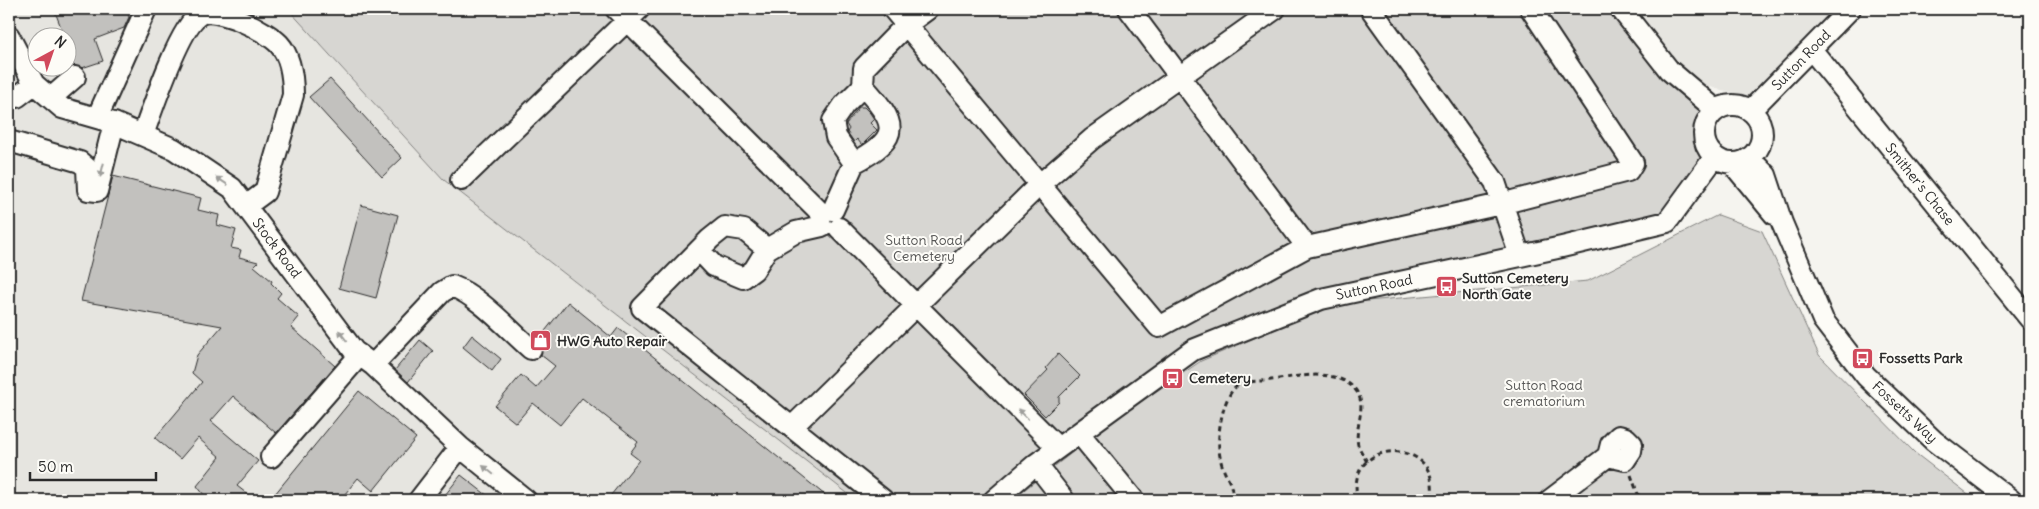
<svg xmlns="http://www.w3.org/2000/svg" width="2039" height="509" font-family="Delius,sans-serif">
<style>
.built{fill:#e6e5e0;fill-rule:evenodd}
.green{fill:#d7d6d2;stroke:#81807e}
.building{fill:#c2c1be;stroke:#2b2b2b}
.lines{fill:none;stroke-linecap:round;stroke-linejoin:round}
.minor-casing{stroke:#2b2b2b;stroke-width:24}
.path{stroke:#2b2b2b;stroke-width:3;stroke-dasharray:5 4;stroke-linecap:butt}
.minor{stroke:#fdfcf7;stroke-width:20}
.oneway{fill:#9e9e9b}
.labels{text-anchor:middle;stroke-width:4;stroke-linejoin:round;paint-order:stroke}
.street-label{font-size:14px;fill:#2b2b2b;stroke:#fdfcf7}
.park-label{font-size:14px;fill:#565655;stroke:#fdfcf7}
.poi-label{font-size:14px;font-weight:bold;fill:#2b2b2b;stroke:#fdfcf7;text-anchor:start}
</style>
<rect width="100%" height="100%" fill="#f5f4ef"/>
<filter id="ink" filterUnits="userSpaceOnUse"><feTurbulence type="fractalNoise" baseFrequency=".02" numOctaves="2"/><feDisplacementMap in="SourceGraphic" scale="10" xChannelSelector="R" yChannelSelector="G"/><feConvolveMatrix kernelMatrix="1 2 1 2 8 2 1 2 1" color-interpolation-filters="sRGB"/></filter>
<g filter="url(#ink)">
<path class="built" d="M9,9H288L444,180L856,500H9ZM38,38H68V68H38Z
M1628,9H1844L1761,100L1679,79Z"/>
<path class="green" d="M288,9H1621L1716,110C1701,130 1700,137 1714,158L1667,222L1321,299L1194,350L994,500H856L444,180Z
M1718,215L1762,231L1819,355L1915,453L1976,500H1011L1114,420L1201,361L1334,304L1588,281Z"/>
<path class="building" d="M54,9H126L129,17L124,28L95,39L103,61L82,68L73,65L68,68V38H65Z
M330,79L402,158L382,177L309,97Z
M859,107H864L870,113L874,119L870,123L877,130L862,145L857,139L854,142L847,132L849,129L846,124Z
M113,176L201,198L198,210L219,215L217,225L236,230L231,248L241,250L239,257L258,262L254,266L272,281L271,283L281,293L277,298L299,317L291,327L335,366L276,433L233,396L211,421L258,461L237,486L255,500H208L197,486L220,457L198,438L180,459L155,438L202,382L192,373L197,355L222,326L81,301Z
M361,205L398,215L376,298L339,288Z
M568,302L611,337L618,328L831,500H607L639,460L630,453L638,442L582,398L560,425L533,403L516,423L495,406L521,375L536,388L555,366L541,355L542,346L538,340Z
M472,335L501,359L492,371L463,347Z
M420,340L433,351L408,382L395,370Z
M1058,354L1080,376L1059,397V402L1045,416L1024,395L1048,370L1046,368Z
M359,391L416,438L373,491L358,478L340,500H270Z
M461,475L493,500H441Z"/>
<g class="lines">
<defs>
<path id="minor" d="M616,9L822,214
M893,9L1159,327L1307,247L1501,204L1628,171L1633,163L1531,9
M1129,9L1307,247
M1371,9L1495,182L1520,256
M1621,9L1669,70L1716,110
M9,36L34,84L62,108L114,123L174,149L232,188L354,351L373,365L460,447L526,500
M1811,49L2030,319
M9,96L17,97L34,84
M51,98L75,77
M1704 134a29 29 0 1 1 58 0a29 29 0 1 1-58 0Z
M1751,110L1850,9
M97,118L146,9
M143,135C152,110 179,28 199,15C215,4 267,31 279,44C291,57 293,78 293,95L265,192L246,206
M9,141L80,162L87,168L88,190L97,191L114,123
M1750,159L1766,175L1782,223L1823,320L1866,376L1934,441L2011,500
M854,163C903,137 897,123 863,86
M1732,163L1774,214
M461,180L639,9
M833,210L854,163L836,137L833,121L844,105L863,86L864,68L906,25L928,9
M822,226L796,232L767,249L744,230L725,227L710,239L642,308L883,500
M839,228L1058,448
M699,250L714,266L743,278L754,270L767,249
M373,365L442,292L452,286C479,296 508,329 531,349
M792,427L1039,185L1092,139L1275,9
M1079,433L1134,500
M271,457L360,355
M1036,464L1064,500
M419,500L460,447
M994,500L1036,464L1193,350L1321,299L1562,247L1667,222L1714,158
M1550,500L1608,456L1611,444L1619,436L1626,438L1632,444L1631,451L1625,460L1608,456"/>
</defs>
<use href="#minor" class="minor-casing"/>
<path class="path" d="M1631,475L1640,500
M1233,500C1232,480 1227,481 1222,465C1216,446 1219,423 1225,405C1227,399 1232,389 1237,386C1248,380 1259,382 1271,380C1296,377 1339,366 1357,392C1367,407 1354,428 1358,445C1360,450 1364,456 1367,462
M1358,500C1341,437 1445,434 1431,500"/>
<use href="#minor" class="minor"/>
</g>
<defs><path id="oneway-solid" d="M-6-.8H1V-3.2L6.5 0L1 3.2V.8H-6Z" transform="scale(1.25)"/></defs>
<g class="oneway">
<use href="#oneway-solid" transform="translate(102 170) rotate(104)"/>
<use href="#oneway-solid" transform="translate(222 181) rotate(-146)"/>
<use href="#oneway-solid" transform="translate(343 336) rotate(-127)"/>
<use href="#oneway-solid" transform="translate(1023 414) rotate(-135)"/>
<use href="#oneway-solid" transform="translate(488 470) rotate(-141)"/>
</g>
</g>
<defs>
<symbol id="bus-square" viewBox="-11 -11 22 22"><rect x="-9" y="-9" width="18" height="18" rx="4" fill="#d1495b" stroke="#fdfcf7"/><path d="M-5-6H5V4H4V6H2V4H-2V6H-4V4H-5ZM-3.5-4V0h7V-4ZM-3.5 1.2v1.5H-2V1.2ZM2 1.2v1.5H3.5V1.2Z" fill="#fff"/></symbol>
<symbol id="shop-square" viewBox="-11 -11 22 22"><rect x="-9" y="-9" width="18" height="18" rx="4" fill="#d1495b" stroke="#fdfcf7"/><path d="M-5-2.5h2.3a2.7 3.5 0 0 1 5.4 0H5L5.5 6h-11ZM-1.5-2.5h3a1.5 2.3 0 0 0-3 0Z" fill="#fff"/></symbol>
</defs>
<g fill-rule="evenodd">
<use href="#bus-square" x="1434" y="274" width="25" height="25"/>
<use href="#shop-square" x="528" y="328" width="25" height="25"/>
<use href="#bus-square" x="1850" y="346" width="25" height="25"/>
<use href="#bus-square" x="1160" y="366" width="25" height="25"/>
</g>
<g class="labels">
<g class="street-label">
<text transform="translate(1801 60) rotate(-46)" y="5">Sutton Road</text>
<text transform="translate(1920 184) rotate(51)" y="5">Smither's Chase</text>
<text transform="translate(277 248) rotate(53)" y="5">Stock Road</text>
<text transform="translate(1374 287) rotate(-12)" y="5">Sutton Road</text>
<text transform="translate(1905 412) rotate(43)" y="5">Fossetts Way</text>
</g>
<g class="park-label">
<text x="924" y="245">Sutton Road<tspan x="924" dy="16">Cemetery</tspan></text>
<text x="1544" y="390">Sutton Road<tspan x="1544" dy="16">crematorium</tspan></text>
</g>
<g class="poi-label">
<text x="1462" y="283">Sutton Cemetery<tspan x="1462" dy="16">North Gate</tspan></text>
<text x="557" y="346">HWG Auto Repair</text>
<text x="1879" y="363">Fossetts Park</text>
<text x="1189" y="383">Cemetery</text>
</g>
</g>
<rect width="2039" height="509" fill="none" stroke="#fdfcf7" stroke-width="30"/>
<rect x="15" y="15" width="2009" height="479" fill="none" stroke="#2b2b2b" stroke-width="2" filter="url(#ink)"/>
<g transform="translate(52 52) rotate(40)"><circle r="24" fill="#fdfcf7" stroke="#a9a8a5"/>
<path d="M0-4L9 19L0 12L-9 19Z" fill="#d1495b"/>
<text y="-8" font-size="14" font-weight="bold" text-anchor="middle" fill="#2b2b2b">N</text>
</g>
<path d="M30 472v8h126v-8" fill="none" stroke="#2b2b2b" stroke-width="2.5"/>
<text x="38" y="472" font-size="15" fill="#2b2b2b" stroke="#fdfcf7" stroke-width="4" paint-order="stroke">50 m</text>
</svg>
